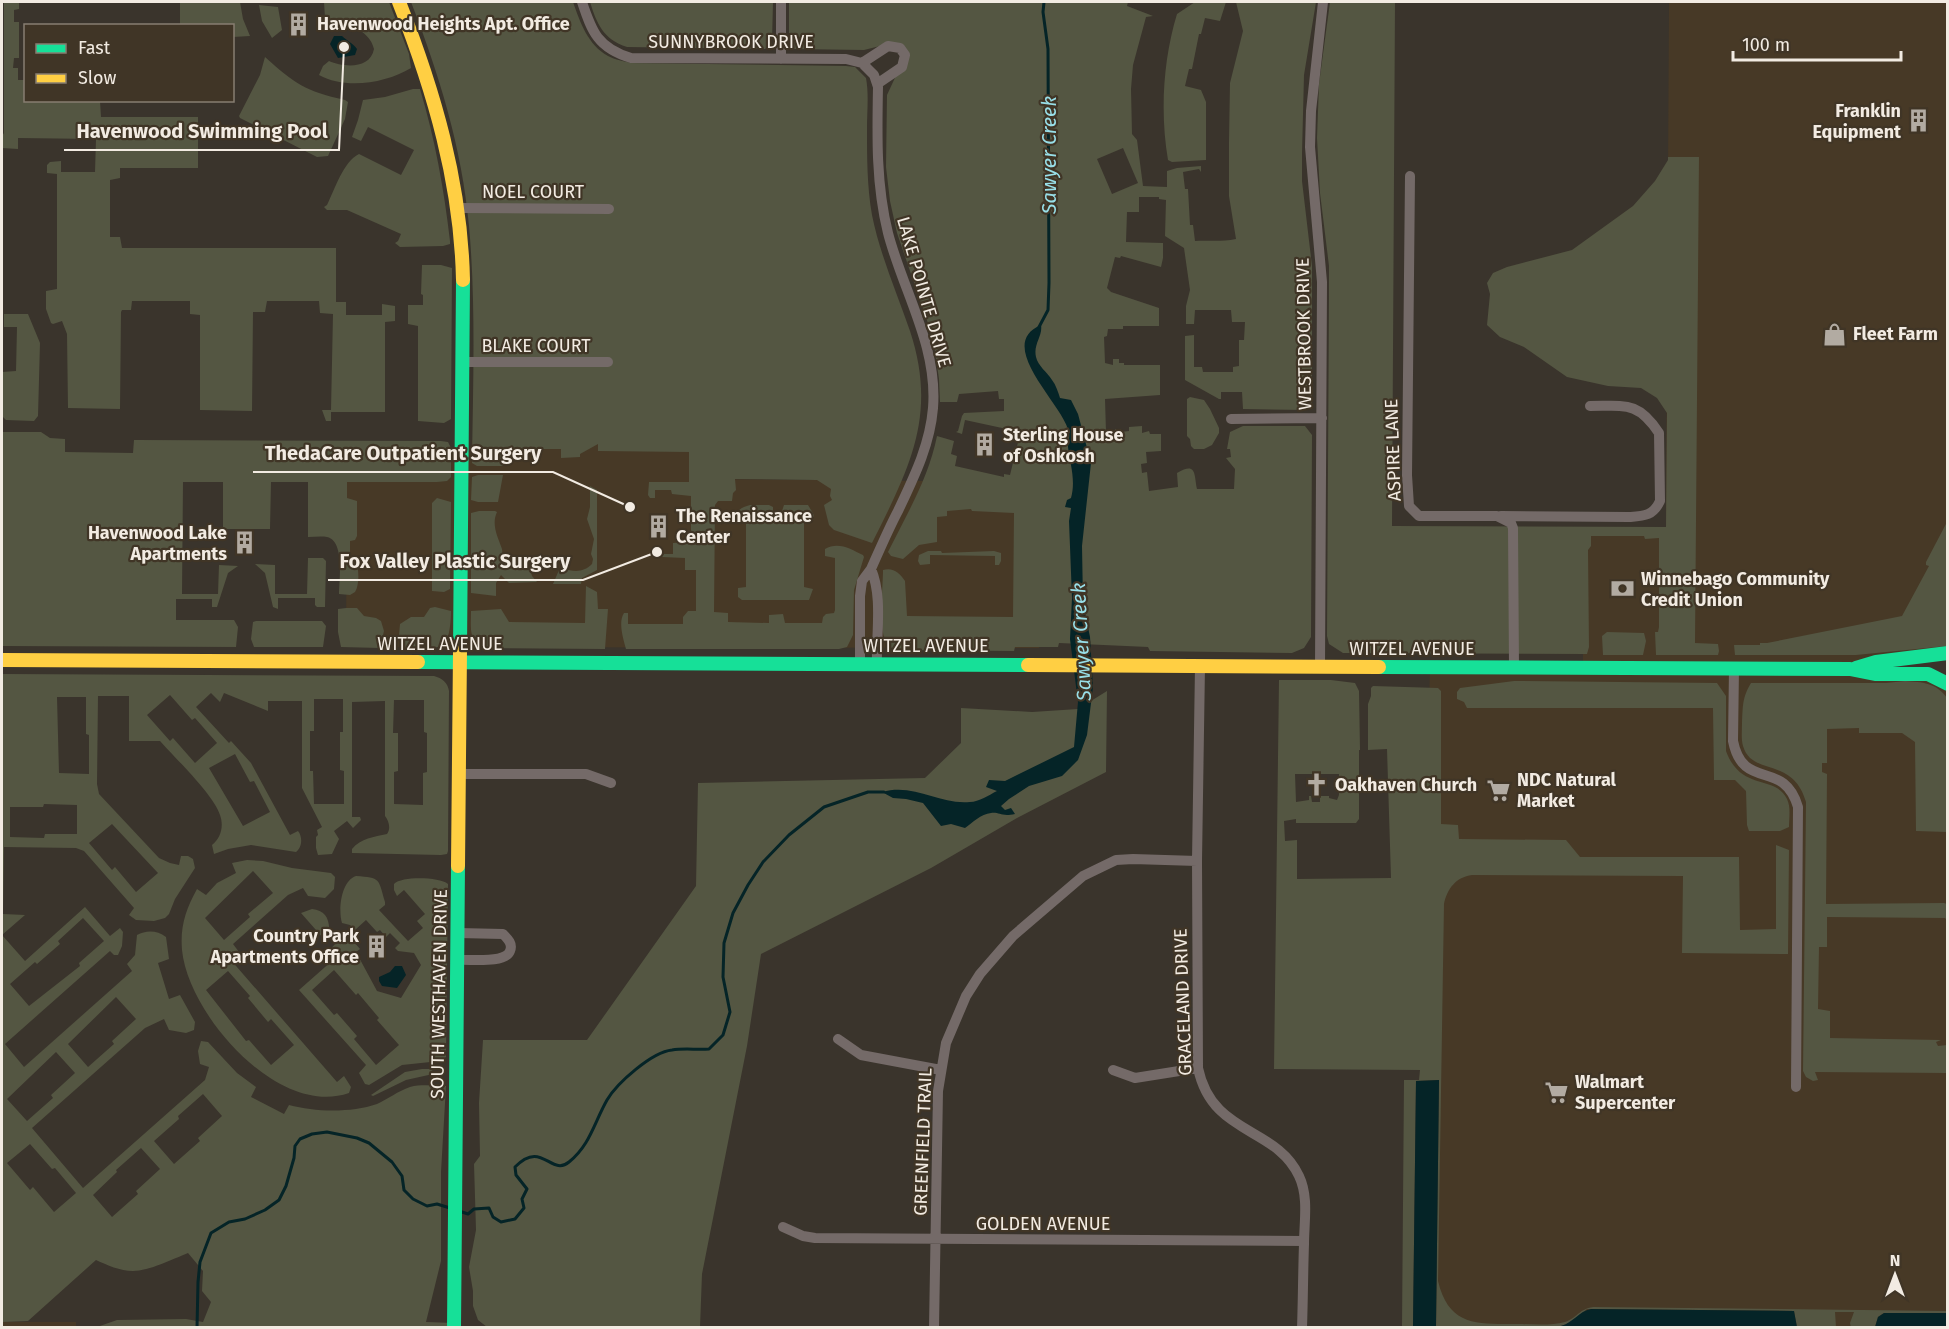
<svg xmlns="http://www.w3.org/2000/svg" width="1949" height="1329" font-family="'Fira Sans',sans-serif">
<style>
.built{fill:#473926}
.green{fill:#545642;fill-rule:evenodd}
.water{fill:#052427}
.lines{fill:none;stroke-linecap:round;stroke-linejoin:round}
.stream{stroke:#052427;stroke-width:3}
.street{stroke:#746a68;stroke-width:10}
.fast{stroke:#16e098;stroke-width:14}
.slow{stroke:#ffcf43;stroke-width:14}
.labels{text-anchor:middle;stroke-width:4.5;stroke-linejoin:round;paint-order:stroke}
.poi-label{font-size:18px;font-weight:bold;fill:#f2ebe2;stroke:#403526;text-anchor:start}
.street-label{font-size:18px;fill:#f2ebe2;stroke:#403526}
.water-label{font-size:20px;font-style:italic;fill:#98dfe8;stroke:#403526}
.leader{fill:none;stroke:#f2ebe2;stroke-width:2}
.callout-dot{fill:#f2ebe2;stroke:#403526;stroke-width:2}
.callout-label{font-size:20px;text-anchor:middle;font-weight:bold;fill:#f2ebe2;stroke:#403526;stroke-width:4.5;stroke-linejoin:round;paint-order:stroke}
</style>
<rect width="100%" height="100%" fill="#3a342c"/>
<path class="built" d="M1669,2H1947V653L1876,662L1947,684V1327H1436L1439,1081H1420L1430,667L1583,668V527H1666Z
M472,440L700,441V479L923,481L933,485L1037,486L1039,648L346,647L347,449L471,452Z
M2,1322H76V1327H2Z"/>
<path class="green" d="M4,2H19V9L14,10V22H19V58H14L13,68H18V80H25L26,100L100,101L101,117H198V168H120V178L110,180V237H120L122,248H336V302H346V315H382V304L395,306V321L385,322V412H331V421H326L322,410H331L333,314L320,313L319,301H267L265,312H253L252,411L200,410V315L190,314V301H132L131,310H122L121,312L120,409L68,408L67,334L62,321L53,324L51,323L46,309V291L57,289V174L47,173V165L50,162L61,161V172H95L96,139L18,138V149L2,148V136L4,133Z
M180,2H240L243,19L250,36L233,37L232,26L180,25Z
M324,2H389L409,54L411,68C386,83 346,90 319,75L323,66L329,61C343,67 370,70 374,49C370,29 342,21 325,18Z
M411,2H573C580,22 588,45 608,56C615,60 624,61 631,63L846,66L855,67L866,78C869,94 867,112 867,128C867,157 867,186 872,215C880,255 897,293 910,331C938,416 909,469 872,543L834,530L829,525L824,505L832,500L830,496L831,489L817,480L735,479L736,490L733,493L732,501H718L715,505L714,612L728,613V622L769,623V615L783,614L785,623H822L823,617L826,614L834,613L835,610V558L825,556V549C838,541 851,549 863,555L864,557L854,590L853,635L847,647L839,649H626C623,638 618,622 624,613H628V624H683V617L688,611H696V570H685V558L662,557L664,554H673V543L691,542V496L672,494L671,490H655V498H650L648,495L649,482H689V452L598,451V444L580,454V457L561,458V449H505L504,466H477L472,463C473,384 476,304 469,226C462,148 439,74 411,2Z
M590,2H773L772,42L765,49L627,47C603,39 597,24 590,2Z
M789,2H1128L1127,6L1153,16L1146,17L1133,65L1131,89L1132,134L1137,140L1143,186L1167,187V171L1177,168L1201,166V172L1199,169L1183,172L1185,189H1188L1190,225H1193L1195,241C1209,240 1221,242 1236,239L1229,196V142L1230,83L1243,31L1236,2H1316L1304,75L1302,154V181L1312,266V404L1305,410L1243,409L1242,392H1221V399H1219L1185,380V336L1194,335V367H1202L1203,372H1233V367L1239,366V340H1244L1245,322H1232L1231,310H1195L1194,324H1186V306L1190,290L1184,248L1165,236L1166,200L1159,199V197H1139V212H1127L1126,242L1163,243V258L1161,267L1121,256L1120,258L1115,257L1107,288L1111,292L1159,308V326H1123V329H1108L1107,336L1104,337L1105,363L1113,365V359H1119V363H1124V365H1160V395L1105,399L1106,432H1115V429H1121V432L1129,431V427L1142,426V433L1149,431L1150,434H1161V451L1146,452L1147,463L1141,464L1142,473L1147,472L1149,491L1178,487L1177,473C1197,461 1194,475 1197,489H1234L1235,469L1226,458L1231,457L1230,449H1227L1230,432L1243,426H1305L1312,435L1311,637L1304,648L1292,653L1150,651L1148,647L1059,643L1058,647H1015L1014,651L901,650C895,649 891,649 887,644C878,631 883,587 883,570C893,567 900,573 905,581L907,616L1013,617L1014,513L972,511L971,509L947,511V516L937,517V542L919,545L903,559L891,556L888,552C907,514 929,477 937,436L954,441L951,454L957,456L955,466L1004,477V474L1010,475L1020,434L1016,433V431L965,420L962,434L956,432L958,431L962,416L964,413L1004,411V399H999L998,391L959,394L957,402H940L939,379L933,338L897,233L890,201L886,167L887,95L906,54L880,46L864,50L794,49L789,42ZM1123,148L1138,183L1112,194L1097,159Z
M1195,2H1226L1220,21L1205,18L1201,34H1199L1192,69H1189L1185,86L1201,90L1206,102V160L1172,162L1168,160C1160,113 1163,60 1177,14Z
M1330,2H1395L1392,526L1666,527L1667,413L1657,398L1641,388L1608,386L1567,377L1524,347L1500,337L1487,325L1490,294L1487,283L1493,273L1507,267L1572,250L1633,206L1655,181L1668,160V157H1699L1695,643L1718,644L1719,651L1718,655H1656L1655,632H1658L1659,627V538L1645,539L1644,536H1591V546L1588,550L1589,647L1587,654L1343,653L1329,644L1327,636L1329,295V266L1320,193L1317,138L1319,84Z
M259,5L278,7L282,30L272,38L262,21Z
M265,57C295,84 305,91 345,100L348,102L345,119L328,156L317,157L240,118L239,116L260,75Z
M413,89H420C435,139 444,189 450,241V244L443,246L400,247L395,243L398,241L401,234L347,210H327L324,207L327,205C335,189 343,162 359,154L401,175L414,150L368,127L361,141L352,137L358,120L363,100L385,97Z
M422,265H441L452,268L451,419L444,423L418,421V326L408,324V305H423V295L421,294Z
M4,314H28L40,343L38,416L34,421L6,420L2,416V372L16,371L17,327H4Z
M1190,397L1204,400L1210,409L1219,428V433L1212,445L1204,449H1194L1191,446L1190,439L1187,436V399Z
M2,432H41L50,438L65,439V452L133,453L134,440H136L441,441L448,442L451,448V477L447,481L437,482H347V498L357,501V536L355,540L350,541V556L355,558C359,567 360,584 355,592L350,595L339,594C339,580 345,541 327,537C321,536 314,537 308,537V482H271L270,529H223V482H183L182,594H218L219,565L238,566L228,573L217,607H212V599H176V620H234L238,627L236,647L2,646Z
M478,475H503L498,502H478L471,500L472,477Z
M590,486L597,490V570L582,578L581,584H553L559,570L563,568C573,572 583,573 592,564L593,559L591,554L594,539L587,519L590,507Z
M437,498L451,502L450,589L444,592L432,591V503Z
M750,505H769L773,507V511H782L784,505H808L814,515V517L804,518V587L813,589L809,600H742L738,597V588L746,587V519H736C736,510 742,507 750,505Z
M479,511H495L497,512C491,525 498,537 502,549C503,554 501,559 502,564L520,570L530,569L532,576L537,582L509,583L501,575L496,583V596L471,593V513Z
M1947,522V646L1856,655H1735L1734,645H1760V643H1767L1902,616L1929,566L1926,565V562Z
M928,551H941L942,553L994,551L1001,553V561L999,565H995V556L930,555V564L920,565L918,561L919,555Z
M308,558H323L326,561L325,607H317L315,605V598H278V609L273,607L265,573L255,564L275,565V594H307Z
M586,586L597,592L598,609H608L605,649L485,648C468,642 471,627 471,611L501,609L509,622L585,623Z
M435,607L451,611C450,655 440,648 402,648L399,635L400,624L411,617H424L430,608Z
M346,608H357L364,616L376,618L381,621L384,631L380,648L341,647L338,632V609Z
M256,621H322L326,626L323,647H254L251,639L253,622Z
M1607,632L1644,633L1646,641L1643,655H1603L1602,636Z
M2,674L434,676C442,678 448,683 449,691L448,851L447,854L441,855L352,853V849C361,838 374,837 387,834C391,829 389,821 385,816V701L352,702V817H360L361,820L353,828L347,821L334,831L339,839L332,854L318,855L316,848V837L318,835L317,830L322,827L302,788V701H268V711L224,693L220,702L211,693L196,707L229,743L231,741L251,763L290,835L298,831C303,837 302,848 296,852L251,845L228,849L214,854L212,845C221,838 224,826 220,815C214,795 175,758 160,741H129V696H98L97,784L99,794L159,858L170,863L179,865L181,856H188L193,859L195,868L175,899L169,914L165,918L154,921L136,920L129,915L134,908L84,851L76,848L4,847L3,914L25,915L2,935L25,961L85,907L110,936L120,928L123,932L122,946L118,955H114L110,951L5,1044L24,1067L132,971L127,964L135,955L137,935C146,930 157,930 166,937L169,959L158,963L169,999L180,995L195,1022L194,1030L186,1033L169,1030L164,1019L145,1028L32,1128L83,1188L205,1080L209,1067L200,1064L198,1051L201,1041L208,1042L237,1073L256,1087L251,1097L284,1114L289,1105C315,1112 351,1113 377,1104C388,1099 398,1091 410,1087C422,1084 434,1086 446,1086L441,1172V1261L426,1322L454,1323V1327H97L117,1320L186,1319L203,1322L211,1302L202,1291L203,1271L188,1253C173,1259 149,1271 133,1271C120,1271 107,1265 96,1260L28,1321L2,1322ZM170,695L192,720L195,718L217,743L195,763L173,738L170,741L147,715ZM57,697H86V734L89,735V774L59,773ZM314,699H343V732H340V770L344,771V804H314L313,771H310V731H314ZM394,700H424V732L427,733V772L423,773V805L394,804V772L398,771V733H393ZM235,754L250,782L254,781L270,812L243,826L209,768ZM44,804L77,805V834H45L44,838L10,837V807H43ZM112,824L158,873L136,892L115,867L112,870L89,843ZM83,918L104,941L79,963L80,966L29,1006L10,984L35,962L37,964L60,944L58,941ZM116,997L136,1019L112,1041L114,1044L88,1067L68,1044ZM56,1052L75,1073L51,1095L53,1098L27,1121L7,1099ZM203,1094L222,1116L198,1138L200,1141L174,1164L154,1141L179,1119L178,1116ZM30,1144L52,1169L55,1168L76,1193L54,1212L33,1187L30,1190L7,1163ZM141,1148L160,1169L136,1191L138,1194L112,1217L93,1195L117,1172L116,1170Z
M1279,680H1331L1355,683L1359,691L1360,750H1359V819L1356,823H1296V819L1284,821L1285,841L1297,840V879L1391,878L1387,749L1368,750V704L1371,696V688L1373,686L1438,688L1441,691V824L1458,825L1459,839L1566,840L1580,857H1739L1740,930L1776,929V845L1789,850L1788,954L1682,953L1683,876L1472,875C1456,877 1447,889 1444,904L1438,1281C1449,1327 1478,1324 1518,1324C1533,1324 1550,1326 1565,1322C1577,1318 1579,1309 1593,1307L1947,1311V1313H1884L1878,1317L1875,1327L1851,1328L1850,1323L1854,1312H1835L1836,1327L1797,1328L1794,1311L1591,1309H1587L1572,1322L1561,1326L1436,1327L1439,1080L1416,1081L1413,1327H1402L1404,1080H1419L1420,1070L1274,1069ZM1295,774H1339V795L1337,800L1329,798V796H1320V802H1312L1311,796H1309V800L1296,802Z
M1514,681L1717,683L1726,696V751C1741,792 1775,774 1787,799C1791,807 1789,818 1789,827L1780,831H1749L1747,825L1746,791L1735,780H1714L1713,708H1467L1464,702L1457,699V692L1460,688Z
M1905,681C1922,682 1937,683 1947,698V832L1916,831L1915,742L1902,733H1859V728L1827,729V763H1822V772L1827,774L1826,904L1944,903L1947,904L1948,921L1945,918L1827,917V947H1819L1818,1009L1830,1011V1038L1941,1040L1936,1042L1938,1046L1947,1045V1073L1815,1072L1818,1080L1813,1081L1806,1077L1803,1071L1806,802C1793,756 1752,777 1743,746C1741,739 1742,730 1742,723C1743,706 1742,698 1751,683H1886Z
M1107,691L1106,772L1017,818L931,868L761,954L747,1046L702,1274L700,1327H487L478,1320L473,1306V1291L469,1267L476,1230L474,1164L480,1156L479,1103L483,1040H587L696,886L698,783L925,778L961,743V708L1032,712L1078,709Z
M247,860L263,861L292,868L331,873L335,877L334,889L325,898L308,896L303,888L288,895L233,944L239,952L230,959L337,1082L344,1076L351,1087L349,1093C278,1118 188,1014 182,950C180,926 186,909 197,889L206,895L217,883L236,873L232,863ZM253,871L273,893L248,914L250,917L224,940L205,918ZM228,971L250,996L248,998L268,1022L271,1019L294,1045L271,1065L249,1040L246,1041L206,990Z
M356,876C381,878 378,878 385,902V905L379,910L408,941L423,928L417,921L425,914L404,890L397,896L394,890V884C402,876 439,877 448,884L446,1057L440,1061L402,1065L369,1085L365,1084L359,1073L366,1065L299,990L333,960L327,953L344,934L348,935L360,949L356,952L377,991L401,998L421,965L414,953L398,951L395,948L400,943L390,933L386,937L380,930L377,932L366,920L355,930L350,925L342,923C338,910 341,881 356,876ZM334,970L356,995L358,993L379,1018L377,1020L399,1045L376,1065L354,1039L357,1036L337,1013L334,1015L312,990Z
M312,909C325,910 330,919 329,932L323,938L301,913Z
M422,1069H432L433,1074L406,1080L373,1096L371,1095L405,1072Z"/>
<path class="water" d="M334,36H342C346,40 354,44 357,49L355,55L338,58L330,44Z
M1041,325C1043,336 1033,344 1036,357C1038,366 1047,372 1052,380C1056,385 1058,392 1060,398L1071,400L1078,414L1091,463L1082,546L1083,603L1090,637L1093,687L1087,735L1078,760L1062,776L1029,786L1009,799L1001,806L1005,810L1011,808L1015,814C1001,817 1000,812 991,813C981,814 972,823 965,828L951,824L941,826L923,803L906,799L893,798L882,792C915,783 939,805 970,802C979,802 989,795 997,791L986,787L989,780L1005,781L1074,747L1078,702L1070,639L1072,598L1069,521L1071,508L1065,507L1067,500L1071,498C1076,480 1070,464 1068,447C1068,442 1070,437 1069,433C1065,406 993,345 1041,325Z
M395,966H402L406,975L397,988L382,986L379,981V977L390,972Z
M1439,1080L1436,1327H1413L1416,1081Z
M1591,1309L1794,1311L1797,1327H1478V1326H1561C1573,1323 1579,1311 1591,1309Z
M1884,1313H1947V1327H1875L1878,1317Z"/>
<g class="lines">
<path class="stream" d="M1039,327L1048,310L1049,283L1048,49L1043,12L1044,2
M459,1211L468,1214L474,1209L489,1208L493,1217L501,1222L515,1219L524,1208L522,1199L527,1189L516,1175L515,1167C542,1139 551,1177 569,1162C590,1145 594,1123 607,1100C617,1083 652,1052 672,1050C684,1048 697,1050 709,1049L723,1035L730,1012L723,977L724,943L733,913L748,885L763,862L789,835L824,807L868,792H884
M197,1328L198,1282L200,1262L211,1233L229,1222L245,1219L265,1210L279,1200L286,1186L294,1158L295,1146L300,1139L312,1134L327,1132L357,1138L369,1143L392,1162L402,1176L404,1190L413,1199L427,1206L437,1204L450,1208"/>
<path class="street" d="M582,2C592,32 598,48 631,58L846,59L862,63L888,46L900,48L905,55L902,67L877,84
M781,59V2
M1410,176L1407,475L1409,506L1419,516H1497L1511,523L1513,528L1514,667
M457,208L609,209
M463,362H608
M1231,419L1322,418
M1501,516L1629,517C1644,516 1653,516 1660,501L1659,433C1638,401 1625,406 1590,406
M871,569C883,597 876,633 877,664
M860,663V596L862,581L871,569C880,549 888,530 898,511C914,477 930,445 933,408C938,346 903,291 888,233C876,185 877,136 878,87L874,75L862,63
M1200,666L1197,861L1198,1068C1212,1136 1276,1126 1299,1176C1309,1197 1304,1222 1304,1244C1303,1272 1303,1300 1302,1328
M1320,667L1322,282L1310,147L1311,111L1323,2
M1734,668L1733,741C1743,792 1784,758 1798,807L1796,1087
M459,774H586L611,783
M458,960C470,959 505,964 510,951C513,944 508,939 503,934L458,933
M838,1039L861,1055L941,1070
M1113,1070L1135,1078L1198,1068
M783,1227L803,1236L815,1238L1304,1241
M934,1328L938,1091L946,1043L966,996L980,974L1013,936L1083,876L1116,860L1133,859L1197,861"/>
<path class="fast" d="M460,651L463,280
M418,662L1028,665
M1379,667L1850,669L1875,674H1928L1948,684
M1856,668L1876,662L1948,653
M454,1328L458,866"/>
<path class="slow" d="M399,2C434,91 461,183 463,280
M2,660L418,662
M1028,665L1379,667
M458,866L460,651"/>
</g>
<defs>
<symbol id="building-bare" viewBox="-9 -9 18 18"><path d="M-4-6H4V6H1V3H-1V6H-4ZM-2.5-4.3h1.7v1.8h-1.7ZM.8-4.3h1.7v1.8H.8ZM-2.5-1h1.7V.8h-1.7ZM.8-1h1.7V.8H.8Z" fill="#b2aba2" stroke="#403526" stroke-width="2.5" paint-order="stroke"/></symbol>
<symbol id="shop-bare" viewBox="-9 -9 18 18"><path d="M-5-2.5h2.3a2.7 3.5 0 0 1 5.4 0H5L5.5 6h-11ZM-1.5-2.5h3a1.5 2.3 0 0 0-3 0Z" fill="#b2aba2" stroke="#403526" stroke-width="2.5" paint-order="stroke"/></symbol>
<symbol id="bank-bare" viewBox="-9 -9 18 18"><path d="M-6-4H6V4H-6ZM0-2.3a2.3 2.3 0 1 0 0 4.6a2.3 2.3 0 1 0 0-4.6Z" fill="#b2aba2" stroke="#403526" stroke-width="2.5" paint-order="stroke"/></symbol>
<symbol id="church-bare" viewBox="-9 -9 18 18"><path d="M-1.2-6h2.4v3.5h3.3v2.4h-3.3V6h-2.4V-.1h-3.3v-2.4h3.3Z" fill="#b2aba2" stroke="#403526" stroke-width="2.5" paint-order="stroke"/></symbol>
<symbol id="supermarket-bare" viewBox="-9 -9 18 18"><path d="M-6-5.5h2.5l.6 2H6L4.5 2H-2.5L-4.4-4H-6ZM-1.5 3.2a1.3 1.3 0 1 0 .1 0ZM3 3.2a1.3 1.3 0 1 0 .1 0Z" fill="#b2aba2" stroke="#403526" stroke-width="2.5" paint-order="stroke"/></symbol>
</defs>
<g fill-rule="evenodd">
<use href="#building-bare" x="282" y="8" width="33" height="33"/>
<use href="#building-bare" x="1902" y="104" width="33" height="33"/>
<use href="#shop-bare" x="1818" y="318" width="33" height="33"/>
<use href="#building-bare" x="968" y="428" width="33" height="33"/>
<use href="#building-bare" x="642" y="510" width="33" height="33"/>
<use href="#building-bare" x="228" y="526" width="33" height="33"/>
<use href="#bank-bare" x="1606" y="572" width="33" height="33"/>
<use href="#church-bare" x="1300" y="768" width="33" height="33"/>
<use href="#supermarket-bare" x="1482" y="774" width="33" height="33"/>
<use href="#building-bare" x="360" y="930" width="33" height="33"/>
<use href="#supermarket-bare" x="1540" y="1076" width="33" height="33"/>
</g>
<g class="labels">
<g class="poi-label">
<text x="317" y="30">Havenwood Heights Apt. Office</text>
<text x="1901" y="117" text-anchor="end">Franklin<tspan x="1901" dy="21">Equipment</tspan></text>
<text x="1853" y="340">Fleet Farm</text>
<text x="1003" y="441">Sterling House<tspan x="1003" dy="21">of Oshkosh</tspan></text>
<text x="676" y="522">The Renaissance<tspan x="676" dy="21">Center</tspan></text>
<text x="227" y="539" text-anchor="end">Havenwood Lake<tspan x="227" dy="21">Apartments</tspan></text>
<text x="1641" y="585">Winnebago Community<tspan x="1641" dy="21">Credit Union</tspan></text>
<text x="1517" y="786">NDC Natural<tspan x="1517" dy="21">Market</tspan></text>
<text x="1335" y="791">Oakhaven Church</text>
<text x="359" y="942" text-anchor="end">Country Park<tspan x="359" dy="21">Apartments Office</tspan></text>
<text x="1575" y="1088">Walmart<tspan x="1575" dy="21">Supercenter</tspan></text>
</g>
<g class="street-label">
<text x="731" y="48">SUNNYBROOK DRIVE</text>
<text x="533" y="198">NOEL COURT</text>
<text transform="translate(924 292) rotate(74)" y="6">LAKE POINTE DRIVE</text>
<text transform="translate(1304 334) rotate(-91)" y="6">WESTBROOK DRIVE</text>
<text x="536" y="352">BLAKE COURT</text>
<text transform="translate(1393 450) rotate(-92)" y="6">ASPIRE LANE</text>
<text x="440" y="650">WITZEL AVENUE</text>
<text x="926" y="652">WITZEL AVENUE</text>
<text x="1412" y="655">WITZEL AVENUE</text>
<text transform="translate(439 994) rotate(-89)" y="6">SOUTH WESTHAVEN DRIVE</text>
<text transform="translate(1183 1002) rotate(-92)" y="6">GRACELAND DRIVE</text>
<text transform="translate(923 1142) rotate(-88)" y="6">GREENFIELD TRAIL</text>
<text x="1043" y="1230">GOLDEN AVENUE</text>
</g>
<g class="water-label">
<text transform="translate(1049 155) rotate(-90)" y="7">Sawyer Creek</text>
<text transform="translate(1081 642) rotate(-93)" y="7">Sawyer Creek</text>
</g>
</g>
<path class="leader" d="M344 47L339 150H64M630 507L553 472H253M657 552L583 580H328"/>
<g class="callout-dot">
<circle cx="344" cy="47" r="6"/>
<circle cx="630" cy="507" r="6"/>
<circle cx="657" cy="552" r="6"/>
</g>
<g class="callout-label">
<text x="202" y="138">Havenwood Swimming Pool</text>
<text x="403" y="460">ThedaCare Outpatient Surgery</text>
<text x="455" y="568">Fox Valley Plastic Surgery</text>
</g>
<rect width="1949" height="1329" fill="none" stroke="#f2ebe2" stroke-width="6"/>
<rect x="24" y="24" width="210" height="78" fill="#403526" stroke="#877e71" stroke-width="1.5"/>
<rect x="36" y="44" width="30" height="9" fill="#16e098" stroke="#877e71" stroke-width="1.5"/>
<text x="78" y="54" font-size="18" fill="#f2ebe2">Fast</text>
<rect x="36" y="74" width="30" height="9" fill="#ffcf43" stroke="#877e71" stroke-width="1.5"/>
<text x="78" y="84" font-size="18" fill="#f2ebe2">Slow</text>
<g transform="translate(1895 1275)" stroke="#403526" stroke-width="4.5" paint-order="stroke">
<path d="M0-4.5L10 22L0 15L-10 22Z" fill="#f2ebe2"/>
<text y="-9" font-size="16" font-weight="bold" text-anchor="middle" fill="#f2ebe2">N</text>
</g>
<path d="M1733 51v9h168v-9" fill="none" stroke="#f2ebe2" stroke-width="3"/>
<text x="1742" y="51" font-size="18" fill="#f2ebe2" stroke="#403526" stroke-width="4.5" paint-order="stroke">100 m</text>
</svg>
